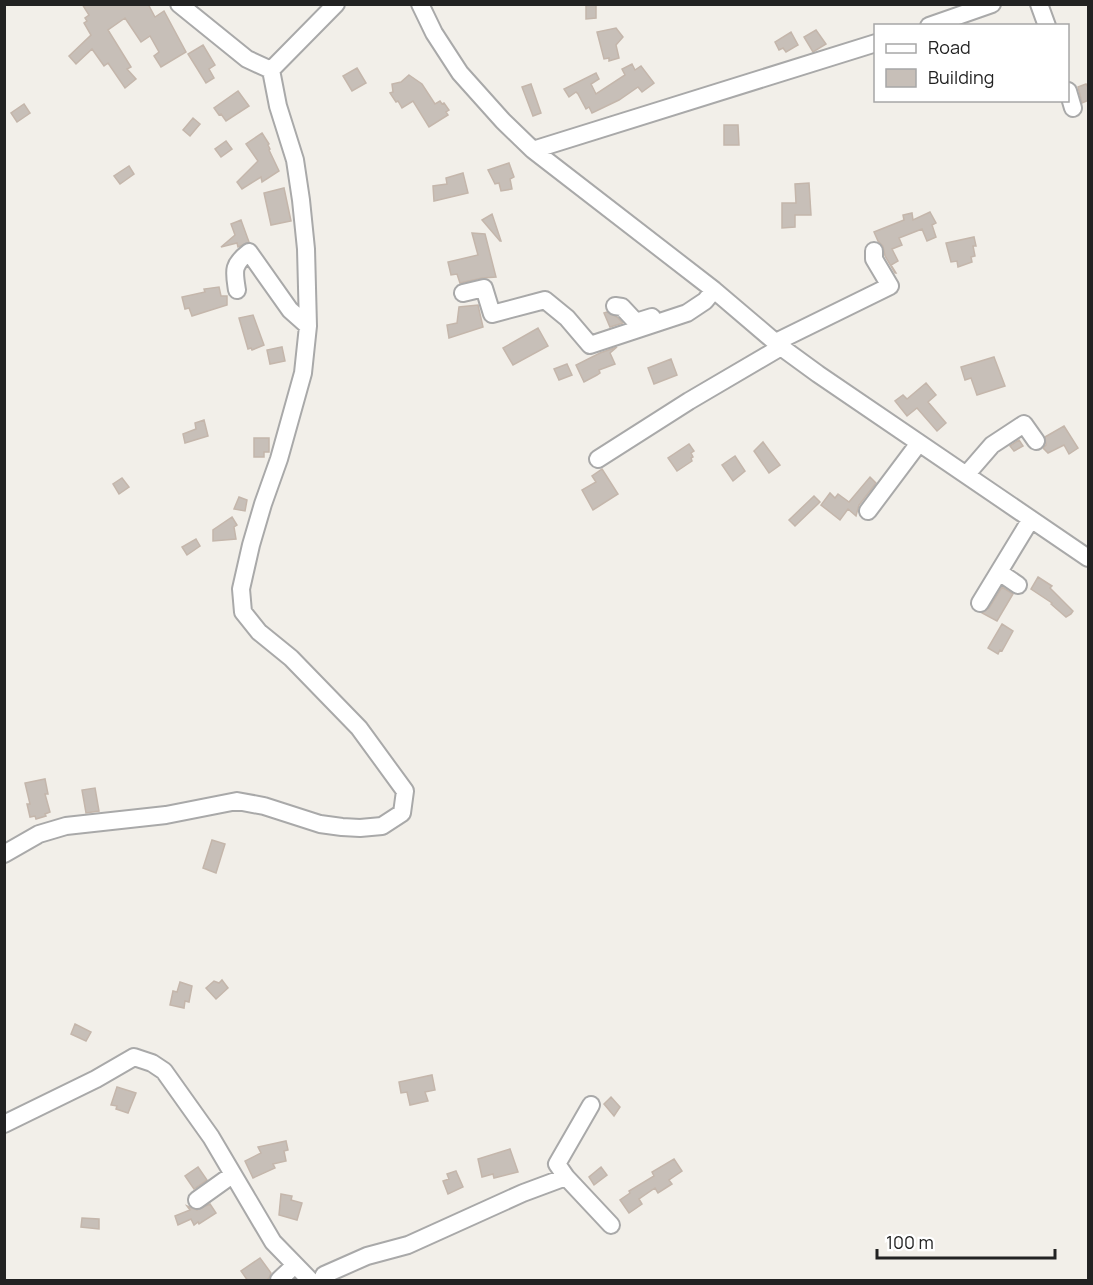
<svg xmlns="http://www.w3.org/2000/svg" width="1093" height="1285" font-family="Manrope,sans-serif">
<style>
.building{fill:#c7bfb8;stroke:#c4b6ab;stroke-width:1.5}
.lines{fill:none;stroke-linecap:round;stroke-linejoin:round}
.minor-casing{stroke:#a9a9a9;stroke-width:20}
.minor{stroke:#fff;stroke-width:16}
</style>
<rect width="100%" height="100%" fill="#f2efe9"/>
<path class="building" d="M82,4H148L155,17L164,11L186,52L161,67L154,56L159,52L150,36L141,42L125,18L108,30L131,67L127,69L136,79L125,88L108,63L104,66L92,49L76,64L69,56L91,35L84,23L87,21L85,18L89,15Z
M586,4H596V18L586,19Z
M616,28L623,37L616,45L619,58L609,61V58L604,59L597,32Z
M816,30L826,44L813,52L804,37Z
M791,32L798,45L786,52L783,48L779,50L775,42Z
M203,45L215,65L209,69L214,78L206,83L188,54Z
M632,64L635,70L641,66L654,83L642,92L638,87L619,100L592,113L589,107L586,109L578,94L576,92L569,97L564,89L596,73L599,79L591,84L596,94L625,75L622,69Z
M357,68L366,83L352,91L343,76Z
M409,75L422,84L435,104L440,101L442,104L444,103L449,110L446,112L448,115L429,127L413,101L402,108L398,101L396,102L390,93L393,92L392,84L401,82Z
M531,84L541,113L533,116L522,87Z
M1086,84L1089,89V100L1082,103L1078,87Z
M238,91L249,106L226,121L221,114L219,115L214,108Z
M24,104L30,113L17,122L11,113Z
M193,118L200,124L190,136L183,130Z
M724,125H738L739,145H724Z
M262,133L269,144L268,145L270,149L269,150L279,171L262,182L261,177L242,189L237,182L258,161L246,144Z
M226,141L232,149L221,157L215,149Z
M509,163L514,177L510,179L512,189L501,191L499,183L495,184L488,170Z
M129,166L134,174L120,184L114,176Z
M463,173L468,193L434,201L433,186L447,184L446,178Z
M809,183L811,215H795V227L782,228V203H796L795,184Z
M284,188L291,221L271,225L264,193Z
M930,212L936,223L932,225L936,237L927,241L922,229L899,238L902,245L892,249L898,261L891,265L896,273H895L885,256L883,246L878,241L874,232L904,220L903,215L912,213L913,220Z
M492,214L501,241H500L482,220Z
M241,220L249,242L238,247L237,243L221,247L235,235L231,224Z
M472,233L485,234L496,277L482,278L460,283L457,274L451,275L448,262L478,255Z
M974,237L976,246H973L975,256L971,257L972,262L958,267L957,261L951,262L946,243Z
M219,287L221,296H227V305L192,316L189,308L185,309L182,297L205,292L204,289Z
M478,305L483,327L449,338L447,325L457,323L459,307Z
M607,312L617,317L623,323L610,327L604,313Z
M253,315L264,345L252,350L251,348L248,349L239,318Z
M538,328L548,346L513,365L503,348Z
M282,347L285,361L270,364L267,350Z
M617,347L610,353L615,364L599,370L600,373L597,375L584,382L576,365L600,353Z
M994,357L1005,386L977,395L971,378L965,380L961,367Z
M671,359L677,375L654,384L648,368Z
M567,364L572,375L559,380L554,369Z
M926,383L936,395L928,402L946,423L937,431L917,408L907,416L895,401L903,395L907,399Z
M204,420L208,436L185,443L183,434L196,429L195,423Z
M1064,426L1078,448L1069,454L1064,445L1048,453L1043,448L1046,445L1045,437Z
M254,438H269V452H264V457H254Z
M1019,440L1023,446L1014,451L1010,446Z
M763,442L780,465L769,473L754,451Z
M689,444L694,451L691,453L693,457L691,458L692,461L677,471L668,458Z
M735,456L745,471L733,481L722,465Z
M602,469L618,494L593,510L582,490L596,482L592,476Z
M870,477L876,483L859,505L856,516L848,509L840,520L821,505L830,493L835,498L838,494L849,502Z
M122,478L129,487L119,494L113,484Z
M814,496L820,502L795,526L789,520Z
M239,497L247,500L245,511L234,509Z
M232,517L237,525L234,527L236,539L213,541V530Z
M196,539L200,546L187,555L182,547Z
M1038,577L1052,586L1050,588L1073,611L1071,614L1066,617L1051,604L1052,603L1031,589Z
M1002,587L1013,594L997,621L982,613L989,608Z
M1002,624L1013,631L1002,651L1000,650L998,654L988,648Z
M45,779L48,794H45L50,812L45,814L46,816L36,819L35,816L30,817L27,804H30L25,783Z
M95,788L99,811L86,813L82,790Z
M212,840L225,844L216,873L203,868Z
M222,980L228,988L216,999L206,988L214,981L219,983Z
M180,982L192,986L189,1002L185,1001L184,1008L170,1005L173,991L177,992Z
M75,1024L91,1032L86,1041L71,1034Z
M432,1075L435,1090L425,1092L428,1101L410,1105L407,1092L401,1093L399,1082Z
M117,1087L136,1093L128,1113L116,1109L117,1106L111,1105Z
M611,1097L620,1107L614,1116L604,1104Z
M286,1141L288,1150L284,1151L286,1161L273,1164L275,1168L253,1178L245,1161L261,1153L258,1147Z
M510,1149L518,1172L494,1178L493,1174L482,1177L478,1159Z
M674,1159L682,1171L669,1180L672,1184L658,1193L655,1188L639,1199L642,1204L629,1213L620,1200L630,1193L629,1191L654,1176L652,1172Z
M198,1167L207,1180L194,1189L185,1176Z
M601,1167L607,1175L594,1185L589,1177Z
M456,1171L463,1187L448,1194L443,1181L449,1179L447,1174Z
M281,1194L292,1196L291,1200L302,1203L297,1220L279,1215Z
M210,1204L216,1213L199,1224L198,1222L194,1225L191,1219L178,1225L175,1216L190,1210L187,1206L197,1210Z
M82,1218L99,1219V1229L81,1227Z
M260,1258L271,1273L269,1278L265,1281H248L241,1271Z"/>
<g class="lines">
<defs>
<path id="minor" d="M179,4L247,59L271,70
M420,4L434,33L460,73L503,121L533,150L714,290L781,347L818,374L1088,558
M1039,4L1047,26
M929,26L992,4
M1068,91L1073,108
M533,150L876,43
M237,290C234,271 232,265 249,252L290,310L308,326
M463,293L484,288L492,314L545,300L567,318L590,345L687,313L705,301L714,290
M615,306L622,307L636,322L652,317
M776,342L890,286L874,259V251
M598,459L689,401L781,347
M966,475L992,445L1024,424L1036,441
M868,511L919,443
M999,572L1018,585
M980,603L1031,519
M4,854L39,834L66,826L166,815L237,801L264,806L320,824L342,827L360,828L382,826L402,813L405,791L359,728L291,658L259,632L243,612L241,589L251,545L263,504L279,459L303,373L308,326L306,249L301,200L295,160L278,106L271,70L336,4
M591,1105L557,1164L566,1177L611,1225
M4,1124L96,1079L134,1057L152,1063L164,1071L211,1137L273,1242L310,1280
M197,1200L232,1175
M279,1280L295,1265
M322,1280L324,1275L367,1256L408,1245L523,1193L566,1177"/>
</defs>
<use href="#minor" class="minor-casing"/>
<use href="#minor" class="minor"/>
</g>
<rect width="1093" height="1285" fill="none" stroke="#222222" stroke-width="12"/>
<rect x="874" y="24" width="195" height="78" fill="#ffffff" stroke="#a7a7a7" stroke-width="1.5"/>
<rect x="886" y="44" width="30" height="9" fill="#ffffff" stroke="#a7a7a7" stroke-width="1.5"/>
<text x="928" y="54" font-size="18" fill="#222222">Road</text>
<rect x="886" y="69" width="30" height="18" fill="#c7bfb8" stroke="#a7a7a7" stroke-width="1.5"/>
<text x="928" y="84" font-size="18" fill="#222222">Building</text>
<path d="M877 1249v9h178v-9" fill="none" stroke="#222222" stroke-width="3"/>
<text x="886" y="1249" font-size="18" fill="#222222" stroke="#ffffff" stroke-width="4.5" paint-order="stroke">100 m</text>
</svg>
